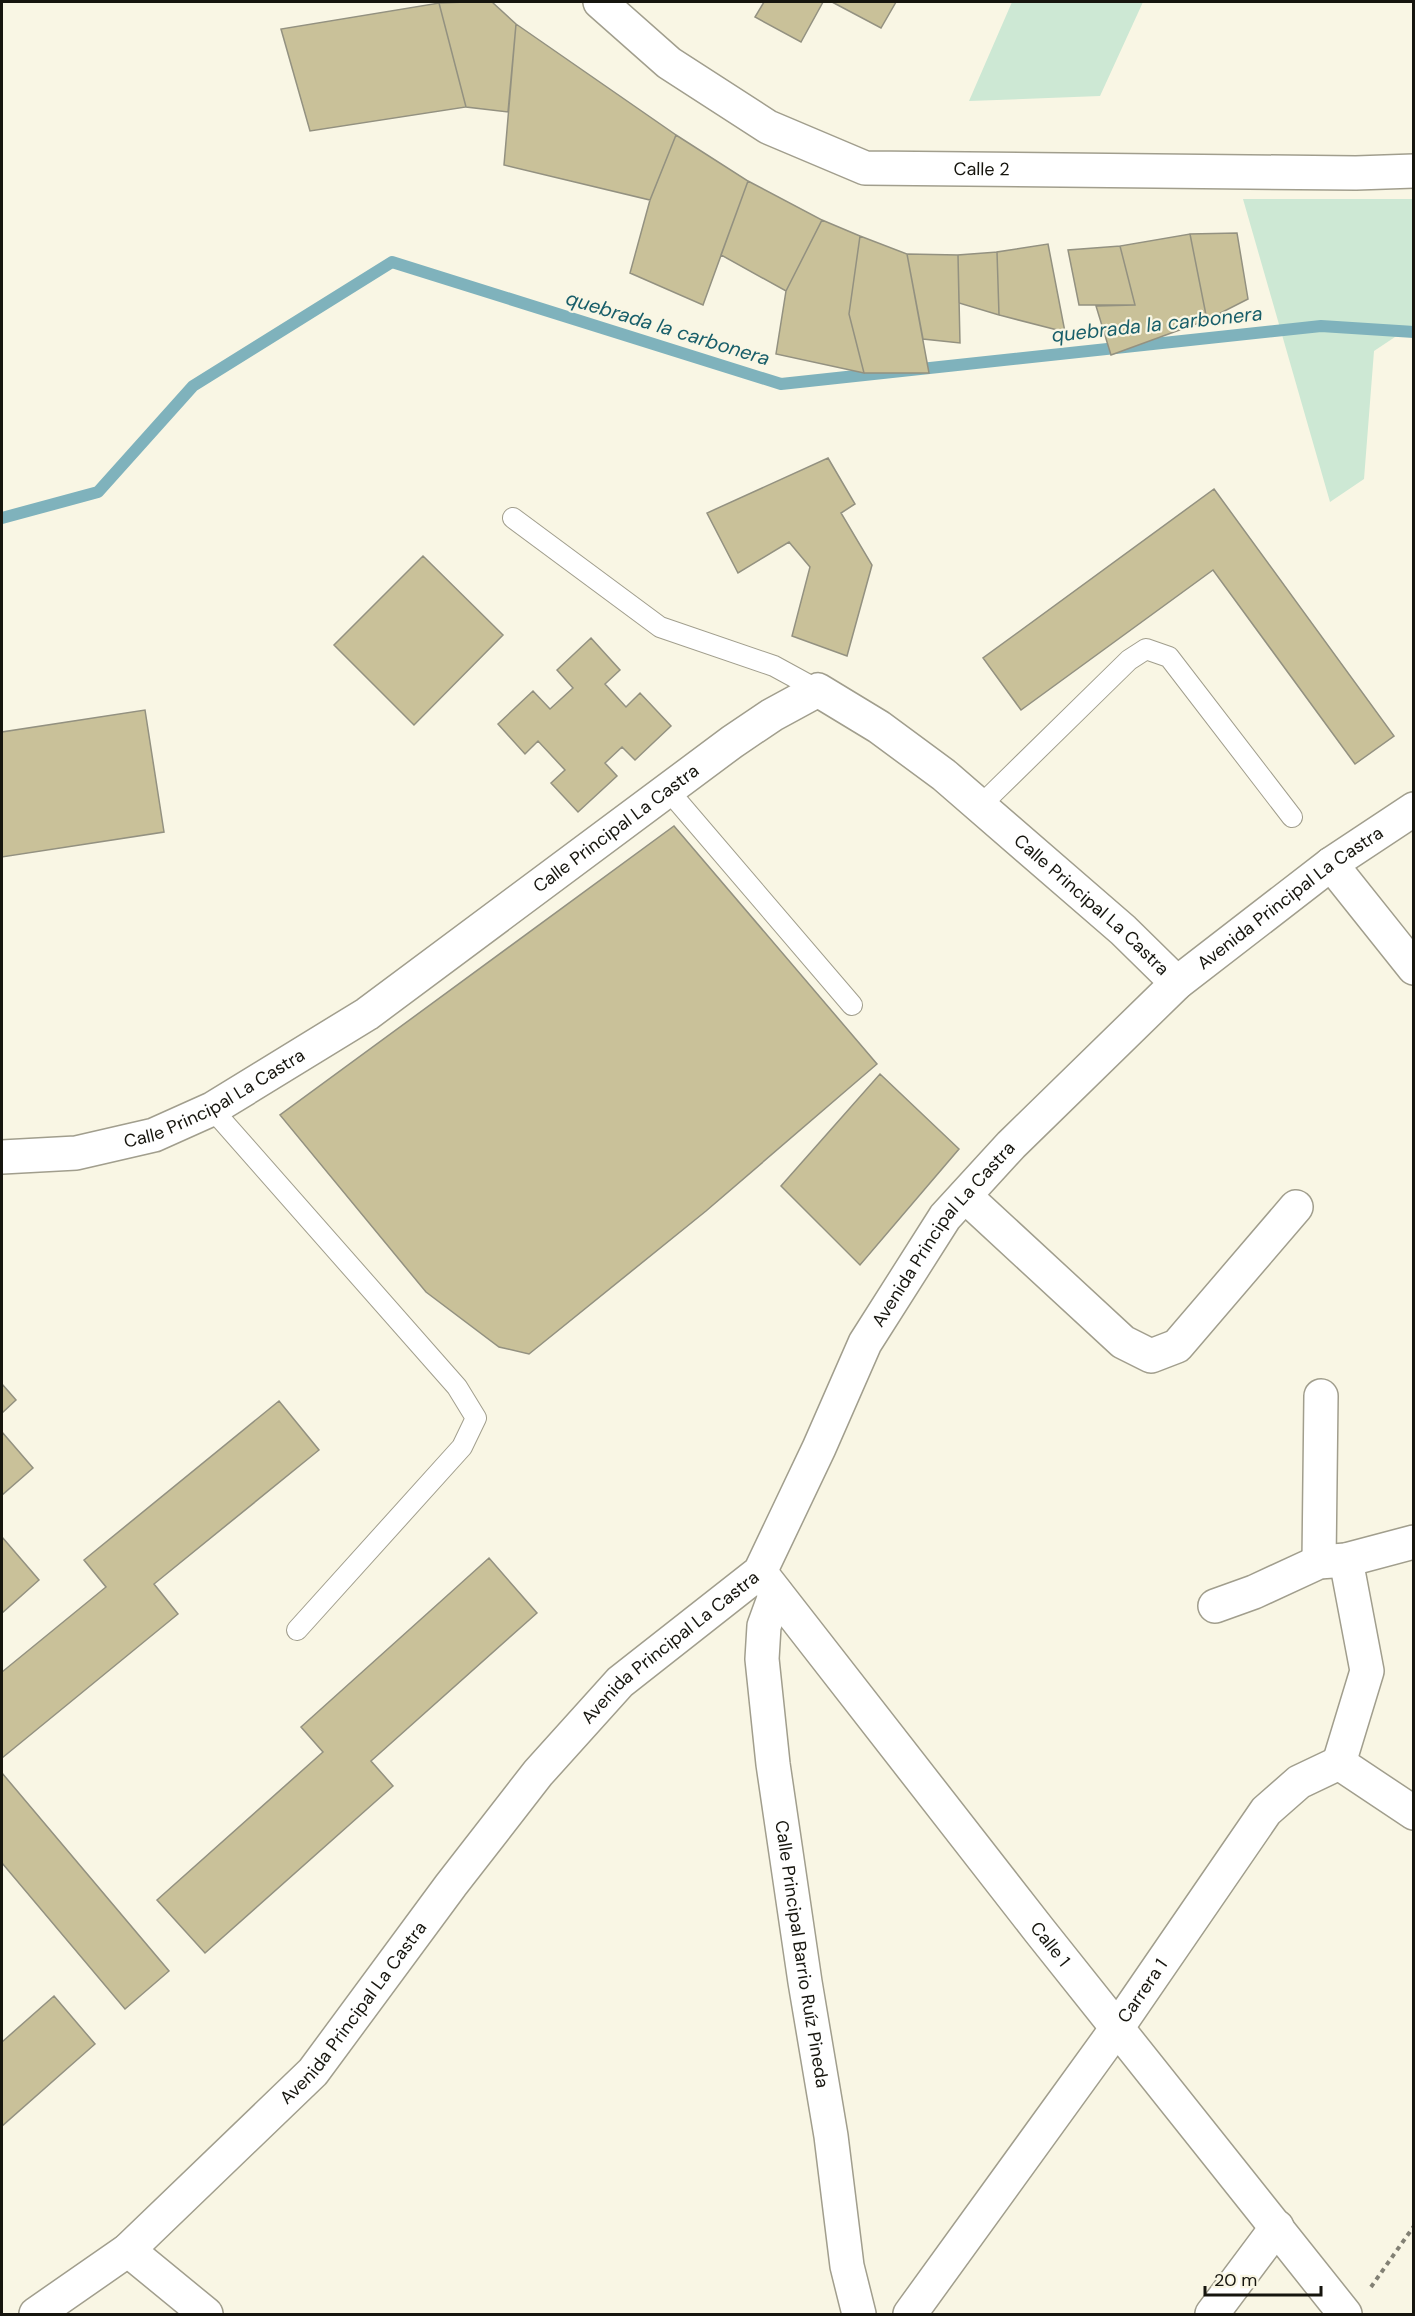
<svg xmlns="http://www.w3.org/2000/svg" width="1415" height="2316" font-family="'DM Sans',sans-serif">
<style>
.green{fill:#cde8d4}
.lines{fill:none;stroke-linecap:round;stroke-linejoin:round}
.stream{stroke:#7fb2bc;stroke-width:12}
.building{fill:#c9c199;stroke:#939180;stroke-width:1.5}
.service-casing{stroke:#a19e8d;stroke-width:22}
.minor-casing{stroke:#a19e8d;stroke-width:36}
.path{stroke:#828074;stroke-width:4;stroke-dasharray:4.5 4.5;stroke-linecap:butt}
.service{stroke:#fff;stroke-width:20}
.minor{stroke:#fff;stroke-width:33}
.labels{text-anchor:middle;stroke-width:4.5;stroke-linejoin:round;paint-order:stroke}
.street-label{font-size:18px;fill:#16150e;stroke:#f9f6e4}
.water-label{font-size:20px;font-style:italic;fill:#185e69;stroke:#f9f6e4}
</style>
<rect width="100%" height="100%" fill="#f9f6e4"/>
<path class="green" d="M1012,2H1143L1100,96L969,101Z
M1243,199H1413V325L1374,351L1364,479L1330,502Z"/>
<g class="lines">
<path class="stream" d="M2,518L98,492L193,386L392,262L781,384L1321,326L1414,332"/>
</g>
<path class="building" d="M467,2H492L516,24L508,112L466,107L439,3Z
M764,2H823L801,42L755,17Z
M832,2H896L881,28Z
M439,3L466,107L310,131L281,29Z
M516,24L676,135L650,200L504,165Z
M676,135L748,181L703,305L630,273L650,200Z
M748,181L822,220L786,291L721,255Z
M822,220L860,236L849,314L864,373L776,354L786,291Z
M1237,233L1248,299L1207,320L1190,234Z
M1190,234L1207,320L1111,355L1096,306L1135,305L1120,246Z
M860,236L907,254L929,373H864L849,314Z
M1048,244L1065,332L999,315L997,252Z
M1120,246L1135,305H1079L1068,250Z
M997,252L999,315L959,303L958,255Z
M907,254L958,255L960,343L923,339Z
M828,458L855,504L841,513L872,565L847,656L792,636L810,567L789,542L738,573L707,513Z
M1214,489L1394,736L1355,764L1213,570L1021,710L983,658Z
M423,556L503,635L414,725L334,645Z
M591,638L620,670L605,684L626,707L640,693L671,726L635,760L622,747L605,763L617,776L578,812L551,783L565,770L538,741L525,754L498,724L533,691L550,709L573,688L557,670Z
M145,710L164,832L2,857V732Z
M674,826L877,1064L706,1211L529,1354L499,1347L426,1292L280,1115Z
M880,1074L959,1149L860,1265L781,1186Z
M2,1384L16,1400L2,1413Z
M279,1401L319,1450L154,1584L178,1614L2,1758V1672L106,1587L84,1560Z
M2,1432L33,1468L2,1495Z
M2,1537L39,1580L2,1613Z
M489,1558L537,1613L371,1761L393,1786L205,1953L157,1900L323,1752L301,1727Z
M2,1773L169,1971L125,2009L2,1863Z
M54,1996L95,2044L2,2126V2042Z"/>
<g class="lines">
<defs>
<path id="service" d="M513,518L660,627L774,666L818,690
M668,790L852,1005
M980,806L1129,660L1146,649L1169,657L1292,817
M212,1109L457,1387L476,1418L462,1447L297,1630"/>
<g id="minor">
<path id="s1" d="M600,2L669,63L768,127L865,168L1356,173L1414,171"/>
<path d="M1331,864L1414,968"/>
<path id="s2" d="M2,1157L76,1153L154,1135L212,1109L367,1014L732,742L772,715L818,690L879,727L944,775L1123,930L1177,983"/>
<path d="M965,1196L1123,1342L1151,1356L1177,1346L1296,1207"/>
<path d="M1319,1562L1321,1396"/>
<path id="s3" d="M760,1572L1039,1930L1345,2314"/>
<path id="s4" d="M776,1593L764,1626L762,1659L773,1764L805,1982L831,2136L847,2266L859,2314"/>
<path d="M1215,1606L1254,1592L1319,1562L1346,1560L1414,1542"/>
<path d="M1339,1763L1367,1671L1346,1560"/>
<path d="M128,2250L206,2314"/>
<path id="s5" d="M36,2314L128,2250L313,2072L451,1885L538,1773L620,1682L760,1572L819,1448L865,1343L945,1217L1011,1145L1177,983L1331,864L1414,809"/>
<path id="s6" d="M910,2314L1117,2028L1266,1811L1299,1782L1339,1763L1414,1813"/>
<path d="M1212,2314L1277,2227"/>
</g>
</defs>
<use href="#service" class="service-casing"/>
<use href="#minor" class="minor-casing"/>
<path class="path" d="M1371,2287L1414,2226"/>
<use href="#service" class="service"/>
<use href="#minor" class="minor"/>
</g>
<g class="labels">
<g class="street-label">
<text dy="6" stroke="none"><textPath href="#s1" startOffset="432">Calle 2</textPath></text>
<text dy="6" stroke="none"><textPath href="#s2" startOffset="710">Calle Principal La Castra</textPath></text>
<text dy="6" stroke="none"><textPath href="#s5" startOffset="1916">Avenida Principal La Castra</textPath></text>
<text dy="6" stroke="none"><textPath href="#s2" startOffset="1304">Calle Principal La Castra</textPath></text>
<text dy="6" stroke="none"><textPath href="#s2" startOffset="224">Calle Principal La Castra</textPath></text>
<text dy="6" stroke="none"><textPath href="#s5" startOffset="1430">Avenida Principal La Castra</textPath></text>
<text dy="6" stroke="none"><textPath href="#s5" startOffset="926">Avenida Principal La Castra</textPath></text>
<text dy="6" stroke="none"><textPath href="#s3" startOffset="472">Calle 1</textPath></text>
<text dy="6" stroke="none"><textPath href="#s4" startOffset="366">Calle Principal Barrio Ruíz Pineda</textPath></text>
<text dy="6" stroke="none"><textPath href="#s6" startOffset="398">Carrera 1</textPath></text>
<text dy="6" stroke="none"><textPath href="#s5" startOffset="440">Avenida Principal La Castra</textPath></text>
</g>
<g class="water-label">
<text transform="translate(1157 324) rotate(-6)" y="7">quebrada la carbonera</text>
<text transform="translate(668 328) rotate(17)" y="7">quebrada la carbonera</text>
</g>
</g>
<rect width="1415" height="2316" fill="none" stroke="#16150e" stroke-width="6"/>
<path d="M1205 2286v9h116v-9" fill="none" stroke="#16150e" stroke-width="3"/>
<text x="1214" y="2286" font-size="18" fill="#16150e" stroke="#f9f6e4" stroke-width="4.5" paint-order="stroke">20 m</text>
</svg>
